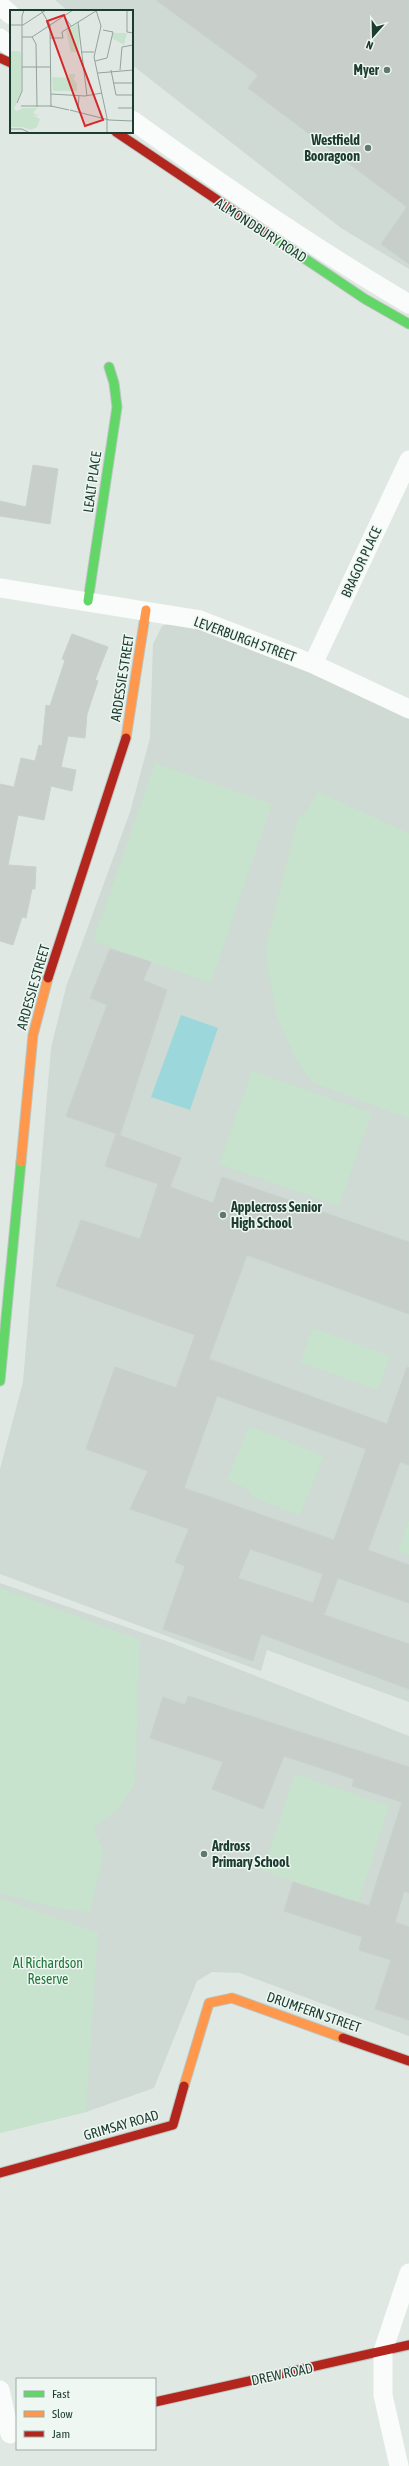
<svg xmlns="http://www.w3.org/2000/svg" width="409" height="2466" font-family="'Asap Condensed',sans-serif">
<style>
.built{fill:#cedad3}
.green{fill:#c7e3cd}
.water{fill:#9cd8db}
.building{fill:#c8cfcb;stroke:#c9d1cd;fill-rule:evenodd}
.lines{fill:none;stroke-linecap:round;stroke-linejoin:round}
.fast-casing{stroke:#bac5bf;stroke-width:11}
.slow-casing{stroke:#bac5bf;stroke-width:11}
.jam-casing{stroke:#bac5bf;stroke-width:11}
.street{stroke:#fafcfb;stroke-width:19}
.fast{stroke:#63d668;stroke-width:9}
.slow{stroke:#ff974d;stroke-width:9}
.jam{stroke:#b3261e;stroke-width:9}
.poi-dot{fill:#617870;stroke:#eef7f2;stroke-width:1.5}
.labels{text-anchor:middle;stroke-width:3;stroke-linejoin:round;paint-order:stroke}
.poi-label{font-size:14px;font-weight:bold;fill:#1d3c31;stroke:#eef7f2;text-anchor:end}
.street-label{font-size:14px;fill:#1d3c31;stroke:#eef7f2}
.park-label{font-size:14px;fill:#24773c;stroke:#eef7f2}
.inset-road{fill:none;stroke:#92a39c;stroke-width:1}
.view{fill:#d62828;fill-opacity:0.15;stroke:#d62828;stroke-width:2}
.inset-edge{fill:none;stroke:#1d3c31;stroke-width:2}
</style>
<rect width="100%" height="100%" fill="#e0e8e4"/>
<path class="built" d="M55,0H409V269L341,228L132,65V11H68Z
M200,620L409,719V1702L267,1650L261,1671L0,1574V1469L23,1382L51,1048L66,987L130,812L150,738L153,644L162,626L178,621Z
M0,1583L169,1642L409,1736V2036L240,1973L212,1972L197,1981L154,2088L86,2112L0,2133Z"/>
<path class="green" d="M155,763L272,804L211,983L93,941Z
M318,792L409,833V1119L312,1082L296,1060L277,1016L269,975L266,946L298,818L307,812Z
M252,1071L372,1113L339,1206L219,1164Z
M313,1328L390,1356L378,1390L300,1362Z
M249,1426L323,1456L300,1516L253,1497L247,1488L227,1480Z
M409,1520V1555L398,1551Z
M0,1588L140,1640L135,1783L119,1808L93,1828L104,1852L90,1912L56,1908L0,1893Z
M295,1774L389,1806L358,1903L263,1871Z
M0,1898L98,1933L86,2112L0,2133Z"/>
<path class="water" d="M181,1015L218,1028L190,1110L151,1097Z"/>
<path class="building" d="M156,0H409V264L381,244L407,207L248,88L258,75Z
M33,465L58,469L50,524L0,516V501L26,507Z
M72,634L108,647L95,680L98,681L87,714L85,738L68,736L61,767L76,770L72,791L51,786L44,820L18,815L8,865L36,867L35,889H32L26,918L22,917L13,945L0,941V784L14,787L21,758L35,761L39,745L42,746L46,705L50,706L65,660L62,659Z
M110,949L151,962L143,980L167,990L120,1135L66,1116L107,1005L90,998Z
M116,1134L181,1158L170,1187L213,1203L222,1177L409,1242V1314L247,1255L209,1359L387,1424L407,1367L409,1368V1465L400,1462L368,1550L409,1565V1603L338,1578L324,1615L409,1644V1689L261,1634L253,1661L163,1629L185,1566L175,1562L189,1529L130,1509L148,1471L86,1449L115,1367L176,1388L195,1335L56,1286L81,1220L140,1239L158,1184L105,1166ZM217,1396L366,1449L334,1540L184,1488ZM250,1549L323,1574L313,1603L238,1578Z
M188,1696L409,1767V1893L404,1891L395,1922L409,1927V2020L375,2009L391,1960L359,1950L362,1937L284,1911L293,1882L369,1906L402,1802L352,1786L354,1779L284,1756L263,1809L212,1789L223,1762L150,1738L163,1697L185,1705Z"/>
<g class="lines">
<defs>
<path id="fast" d="M265,232L365,299L409,324
M88,601L117,407L114,383L109,367
M0,1381L21,1162"/>
<path id="slow" d="M126,738L146,610
M21,1162L33,1035L48,978
M184,2086L209,2003L232,1998L343,2038"/>
<path id="jam" d="M0,58L11,63
M116,132L265,232
M48,978L126,738
M343,2038L409,2061
M0,2173L173,2125L184,2086
M155,2402L409,2345"/>
</defs>
<use href="#fast" class="fast-casing"/>
<use href="#slow" class="slow-casing"/>
<use href="#jam" class="jam-casing"/>
<path class="street" d="M0,5L11,15
M0,38L11,47
M132,120C222,185 314,248 409,304
M0,588L200,620L313,664L409,709
M313,664L409,460
M0,2390L10,2434
M399,2466L383,2395V2351L409,2273"/>
<use href="#fast" class="fast"/>
<use href="#slow" class="slow"/>
<use href="#jam" class="jam"/>
</g>
<g class="poi-dot">
<circle cx="387" cy="70" r="4"/>
<circle cx="368" cy="148" r="4"/>
<circle cx="223" cy="1215" r="4"/>
<circle cx="204" cy="1854" r="4"/>
</g>
<g class="labels">
<g class="poi-label">
<text x="379" y="75">Myer</text>
<text x="360" y="145">Westfield<tspan x="360" dy="16">Booragoon</tspan></text>
<text x="231" y="1212" text-anchor="start">Applecross Senior<tspan x="231" dy="16">High School</tspan></text>
<text x="212" y="1851" text-anchor="start">Ardross<tspan x="212" dy="16">Primary School</tspan></text>
</g>
<g class="street-label">
<text transform="translate(261 230) rotate(33)" y="5">ALMONDBURY ROAD</text>
<text transform="translate(92 482) rotate(-82)" y="5">LEALT PLACE</text>
<text transform="translate(361 562) rotate(-65)" y="5">BRAGOR PLACE</text>
<text transform="translate(245 639) rotate(20)" y="5">LEVERBURGH STREET</text>
<text transform="translate(122 678) rotate(-81)" y="5">ARDESSIE STREET</text>
<text transform="translate(33 987) rotate(-74)" y="5">ARDESSIE STREET</text>
<text transform="translate(314 2012) rotate(19)" y="5">DRUMFERN STREET</text>
<text transform="translate(121 2125) rotate(-16)" y="5">GRIMSAY ROAD</text>
<text transform="translate(282 2374) rotate(-12)" y="5">DREW ROAD</text>
</g>
<g class="park-label">
<text x="48" y="1968">Al Richardson<tspan x="48" dy="16">Reserve</tspan></text>
</g>
</g>
<g transform="translate(10 10)">
<rect width="123" height="123" fill="#e0e8e4"/>
<path d="M67,14L70,17L69,42H61L56,21ZM103,23H117L114,35L102,28ZM0,41H10L11,45V82L4,99L7,101L13,98H27L23,103L30,106L23,105L30,109L27,117L21,120L12,117H0ZM59,64H65V68H63L67,74V81H43L42,67L59,68Z" fill="#c7e3cd"/>
<path class="inset-road" d="M31,0L40,15L41,97M86,0L91,16L84,47L97,108V123M117,1V22L123,23M54,6L61,16M68,12L77,86M0,15H13L36,0M12,27H22L63,0M22,27L26,34L27,97M40,28H53L52,22L86,1M71,42H84M85,51L97,48L103,22L93,20M12,57H40M101,60L106,85H123M110,60L112,37L123,35M88,63L123,60M103,73H123M41,84L75,86L92,83M7,93L12,81V6L14,0M11,96H41L59,100M108,98H123M68,99L69,86M60,100L99,110L123,111M0,119H12L20,123"/>
<path class="view" d="M54,5L93,110L75,116L37,11Z"/>
<rect width="123" height="123" class="inset-edge"/>
</g>
<rect x="16" y="2378" width="140" height="72" fill="#eef7f2" stroke="#9aaca5"/>
<rect x="24" y="2391" width="20" height="6" fill="#63d668" stroke="#9aaca5"/>
<text x="52" y="2398" font-size="12" fill="#1d3c31">Fast</text>
<rect x="24" y="2411" width="20" height="6" fill="#ff974d" stroke="#9aaca5"/>
<text x="52" y="2418" font-size="12" fill="#1d3c31">Slow</text>
<rect x="24" y="2431" width="20" height="6" fill="#b3261e" stroke="#9aaca5"/>
<text x="52" y="2438" font-size="12" fill="#1d3c31">Jam</text>
<g transform="translate(373 36) rotate(200)" stroke="#eef7f2" stroke-width="3" paint-order="stroke">
<path d="M0-3L7 15L0 10L-7 15Z" fill="#1d3c31"/>
<text y="-6" font-size="11" font-weight="bold" text-anchor="middle" fill="#1d3c31">N</text>
</g>
</svg>
